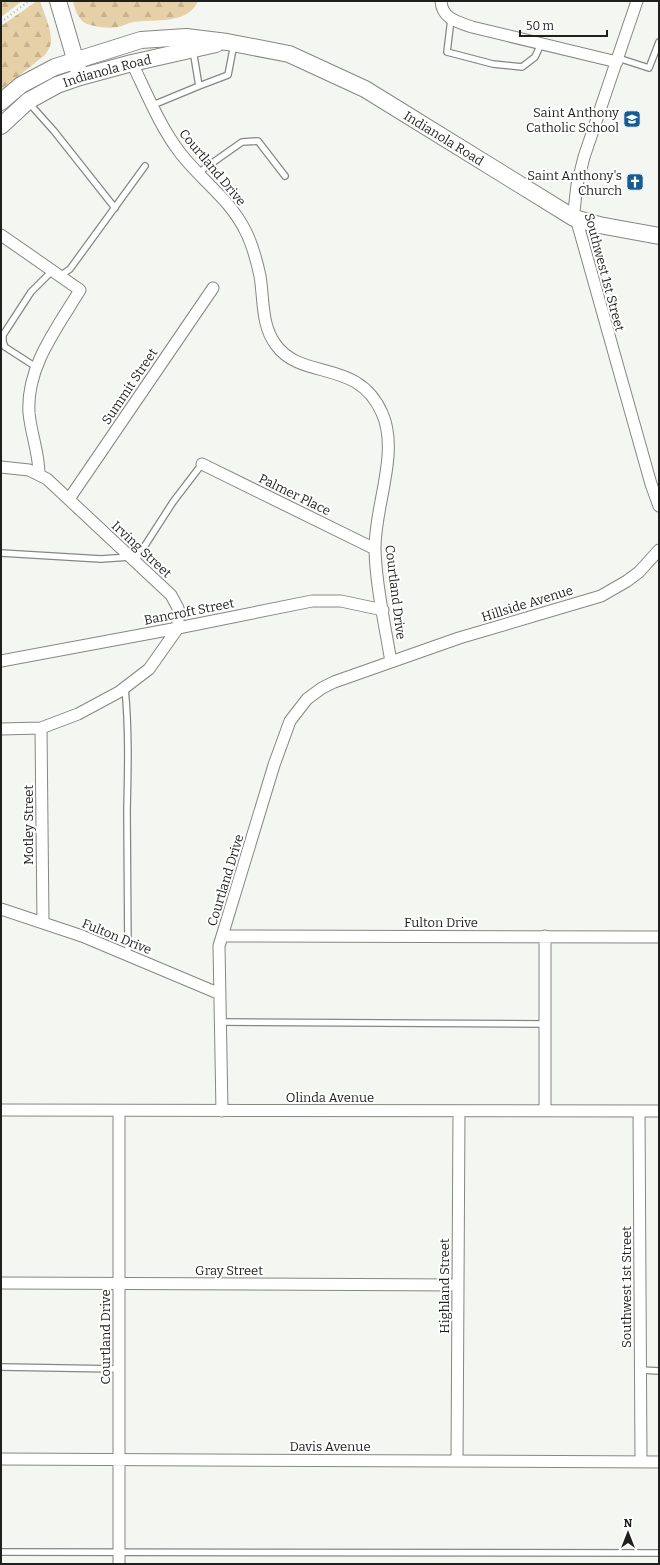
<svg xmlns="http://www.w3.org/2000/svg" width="660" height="1565" font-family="Bitter,serif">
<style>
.forest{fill:url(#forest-firs)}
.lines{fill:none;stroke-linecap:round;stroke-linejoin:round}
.service-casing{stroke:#858783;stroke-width:8}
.minor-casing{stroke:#858783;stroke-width:13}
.secondary-casing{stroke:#858783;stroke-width:18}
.path{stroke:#adaeaa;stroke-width:2;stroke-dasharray:1 3;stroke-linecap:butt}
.service{stroke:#fff;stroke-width:5.5}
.minor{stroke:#fff;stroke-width:11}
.secondary{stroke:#fff;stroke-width:16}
.labels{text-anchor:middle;stroke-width:4;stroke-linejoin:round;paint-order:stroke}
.street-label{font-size:13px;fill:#1f201e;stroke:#fff}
.poi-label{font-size:13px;fill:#1f201e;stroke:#fff;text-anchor:end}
</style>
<defs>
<pattern id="forest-firs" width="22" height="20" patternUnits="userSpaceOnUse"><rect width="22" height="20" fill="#e6d0a7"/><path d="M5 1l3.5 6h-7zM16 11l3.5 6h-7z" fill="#c5b28f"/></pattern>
</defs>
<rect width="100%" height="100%" fill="#f4f6f1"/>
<path class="forest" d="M1,1H22L1,17Z
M37,1H40C44,13 52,30 51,43C50,47 47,52 45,55L1,90V26Z
M73,1H198C188,25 153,19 133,22C128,23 123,26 118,27C109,29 96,27 87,24C78,20 75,10 73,1Z"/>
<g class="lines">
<defs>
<path id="service" d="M451,19L447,52L493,64L522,67L535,57L541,44
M193,50L199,86L228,75L234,44
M618,58L649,68L659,42
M29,103L54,131L115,208
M153,105L199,86
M198,173L242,142L258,141L285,176
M60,276L70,269L145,166
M36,367L5,347L3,342V335L31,292L52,271
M1,553L101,559L130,557
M135,561L173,502L202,464
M125,688C129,729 128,769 127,810C127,858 128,907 128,955
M221,1022L545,1024
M1,1367L119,1369
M641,1370L659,1371
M1,1552L659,1553"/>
<path id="minor" d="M441,1C442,19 458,22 472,27L617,62
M637,1L584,157L577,185L574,211L651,484L659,506
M132,63C147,94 160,127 181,154C203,182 230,199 246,232C253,246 257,262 260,276C264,300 261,325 276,345C302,381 358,358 382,413C400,453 374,507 375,550C376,587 385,625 391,662
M1,235L80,290C57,328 26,367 29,413C31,434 39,453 39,474
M202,464L375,549
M1,467L29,470L47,479L171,595L178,608V628L149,669L119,692L78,714L41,728L1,729
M69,499L213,288
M1,661L178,628L312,601H341L383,610
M41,728L43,922
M1,909L82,936L220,994
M222,936L659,937
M545,936V1111
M1,1110L659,1111
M222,1111L219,946L274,765L290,721L307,699L322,688L334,682L459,638L601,596L627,581L639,572L659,550
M639,1111L641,1461
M1,1283L458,1285
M1,1459L659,1462
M457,1461L459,1111
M119,1564V1111"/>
<g id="secondary">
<path d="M58,1L78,69"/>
<path id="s1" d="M1,102L21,85L55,67L141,40L186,37L227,42L289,54L365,89L574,218L599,225L659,236"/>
<path id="s2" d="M1,126L28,101L57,85L80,77L132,63L216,44"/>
</g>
</defs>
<use href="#service" class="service-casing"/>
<use href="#minor" class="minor-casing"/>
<use href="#secondary" class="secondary-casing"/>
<path class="path" d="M1,22L29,1"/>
<use href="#service" class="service"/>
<use href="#minor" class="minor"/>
<use href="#secondary" class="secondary"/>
</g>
<defs>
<symbol id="school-square" viewBox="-11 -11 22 22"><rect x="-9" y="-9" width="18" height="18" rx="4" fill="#175c91" stroke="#fff"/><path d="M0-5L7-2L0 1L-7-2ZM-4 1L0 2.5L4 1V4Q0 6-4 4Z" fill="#fff"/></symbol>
<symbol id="church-square" viewBox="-11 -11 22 22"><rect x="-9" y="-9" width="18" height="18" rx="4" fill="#175c91" stroke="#fff"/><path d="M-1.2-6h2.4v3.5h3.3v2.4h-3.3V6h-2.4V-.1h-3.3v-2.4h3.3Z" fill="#fff"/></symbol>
</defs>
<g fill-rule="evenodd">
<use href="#school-square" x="622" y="109" width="20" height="20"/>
<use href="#church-square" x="625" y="172" width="20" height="20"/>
</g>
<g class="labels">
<g class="street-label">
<text dy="5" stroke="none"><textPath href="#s2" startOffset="122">Indianola Road</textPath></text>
<text dy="5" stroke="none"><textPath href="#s1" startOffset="481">Indianola Road</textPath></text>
<text transform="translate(213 167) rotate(50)" y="5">Courtland Drive</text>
<text transform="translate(605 272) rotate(75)" y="5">Southwest 1st Street</text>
<text transform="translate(129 386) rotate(-56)" y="5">Summit Street</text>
<text transform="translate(295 494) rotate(26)" y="5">Palmer Place</text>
<text transform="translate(142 549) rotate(43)" y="5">Irving Street</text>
<text transform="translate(396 592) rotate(83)" y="5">Courtland Drive</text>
<text transform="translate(527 603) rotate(-17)" y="5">Hillside Avenue</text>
<text transform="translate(189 611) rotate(-11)" y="5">Bancroft Street</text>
<text transform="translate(28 825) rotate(-90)" y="5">Motley Street</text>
<text transform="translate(225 880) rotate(-73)" y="5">Courtland Drive</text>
<text x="441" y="927">Fulton Drive</text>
<text transform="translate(117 936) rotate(22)" y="5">Fulton Drive</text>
<text x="330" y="1102">Olinda Avenue</text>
<text x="229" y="1275">Gray Street</text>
<text transform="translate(444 1286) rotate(-90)" y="5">Highland Street</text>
<text transform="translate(626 1287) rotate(-90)" y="5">Southwest 1st Street</text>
<text transform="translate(105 1337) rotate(-90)" y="5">Courtland Drive</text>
<text x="330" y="1451">Davis Avenue</text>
</g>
<g class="poi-label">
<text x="619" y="117">Saint Anthony<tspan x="619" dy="15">Catholic School</tspan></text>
<text x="622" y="180">Saint Anthony's<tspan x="622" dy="15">Church</tspan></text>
</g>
</g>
<rect width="660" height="1565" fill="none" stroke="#1f201e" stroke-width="4"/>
<g transform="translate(628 1533)" stroke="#ffffff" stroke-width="3" paint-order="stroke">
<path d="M0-3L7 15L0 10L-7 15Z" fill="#1f201e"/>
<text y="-6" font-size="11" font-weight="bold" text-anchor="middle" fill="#1f201e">N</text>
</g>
<path d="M520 30v6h87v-6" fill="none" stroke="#1f201e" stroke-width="2"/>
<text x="526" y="30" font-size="12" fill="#1f201e" stroke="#ffffff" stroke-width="3" paint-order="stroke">50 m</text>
</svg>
